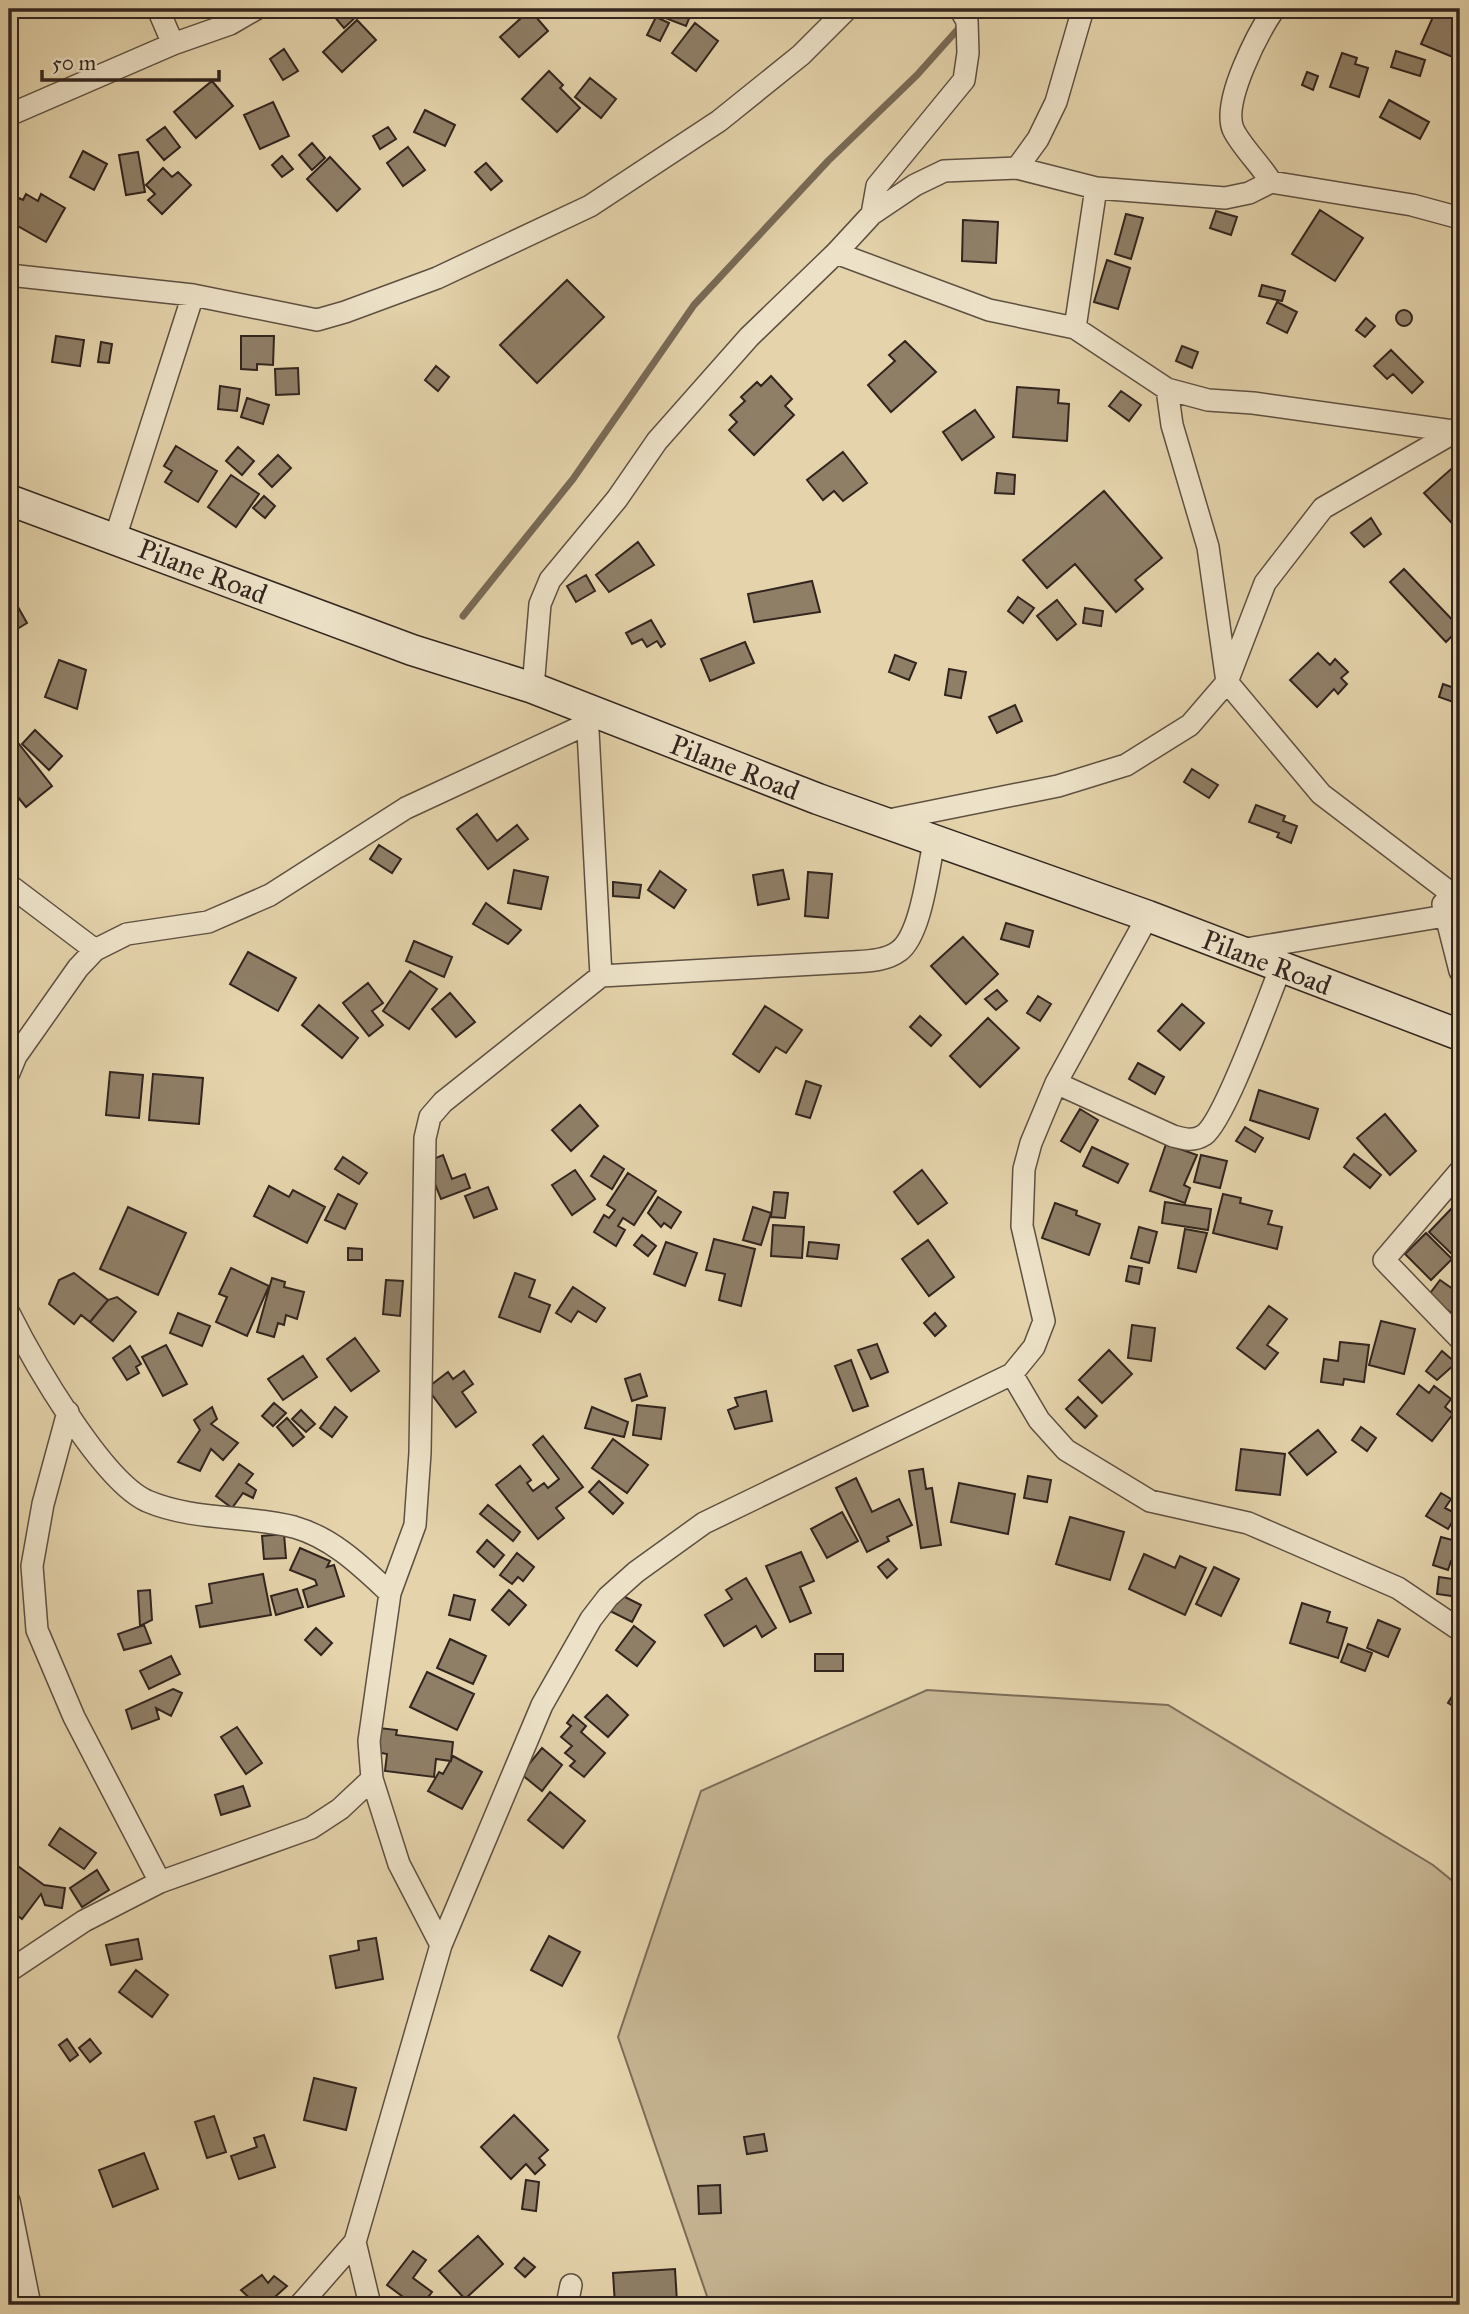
<svg xmlns="http://www.w3.org/2000/svg" width="1469" height="2314" font-family="'IM FELL Great Primer',serif">
<style>
.green{fill:#c6b593;stroke:#7c6d58;stroke-width:2}
.lines{fill:none;stroke-linecap:round;stroke-linejoin:round}
.stream{stroke:#786a56;stroke-width:7}
.building{fill:#8f7f67;stroke:#32251e;stroke-width:2}
.street-casing{stroke:#5e5041;stroke-width:24}
.secondary-casing{stroke:#32251e;stroke-width:33}
.street{stroke:#ede2c8;stroke-width:21}
.secondary{stroke:#ede2c8;stroke-width:30}
.labels{text-anchor:middle;stroke-width:6;stroke-linejoin:round;paint-order:stroke}
.street-label{font-size:28px;fill:#32251e;stroke:#ede2c8}
</style>
<rect width="100%" height="100%" fill="#e4d3ab"/>
<filter id="stains"><feTurbulence type="fractalNoise" baseFrequency=".00286" numOctaves="4"/><feColorMatrix values="0 0 0 0 .2 0 0 0 0 .09 0 0 0 0 .02 0 0 0 .5 -.17"/></filter>
<radialGradient id="worn" r=".72"><stop offset=".6" stop-color="#630" stop-opacity="0"/><stop offset="1" stop-color="#630" stop-opacity=".3"/></radialGradient>
<path class="green" d="M927,1690L1168,1705L1433,1865L1460,1887V2305H710L618,2037L701,1791Z"/>
<g class="lines">
<path class="stream" d="M463,616L573,479L694,305L828,161L917,75L976,9"/>
</g>
<path class="building" d="M328,9H355L359,14L344,28Z
M663,9H693L686,26L660,16Z
M530,10L548,31L519,57L500,37Z
M1436,10L1460,20V54L1454,52L1453,57L1421,44Z
M656,17L669,23L660,41L647,35Z
M357,20L376,40L342,72L323,52Z
M695,23L718,41L696,71L672,53Z
M284,49L298,71L283,80L270,59Z
M1396,51L1425,60L1420,76L1391,67Z
M1342,53L1357,58L1355,64L1368,68L1359,97L1330,87Z
M549,71L563,85L560,88L580,108L557,132L522,99Z
M1307,72L1318,76L1313,90L1302,85Z
M590,78L616,99L601,118L575,97Z
M212,81L233,106L196,138L174,112Z
M1389,100L1429,122L1420,139L1380,117Z
M273,102L289,136L260,149L244,115Z
M425,110L455,125L445,146L414,132Z
M165,127L180,147L164,160L147,140Z
M388,127L396,139L380,149L373,136Z
M312,143L325,158L312,170L299,155Z
M408,147L425,170L403,186L387,163Z
M83,151L107,164L94,190L70,177Z
M138,152L145,192L126,195L119,155Z
M282,156L293,169L282,177L272,165Z
M330,157L360,189L337,211L307,179Z
M486,163L502,181L491,190L475,172Z
M163,168L172,177L178,172L191,185L162,214L148,200L155,194L146,185Z
M26,194L38,201L41,194L65,208L46,242L9,221L19,198L23,200Z
M1320,210L1363,238L1335,281L1292,254Z
M1216,211L1237,217L1231,235L1210,228Z
M1126,214L1143,218L1131,259L1115,254Z
M963,220L998,222L996,263L962,261Z
M1107,260L1130,268L1118,309L1094,302Z
M567,280L604,317L537,383L500,345Z
M1262,285L1285,291L1282,301L1259,296Z
M1277,302L1297,312L1287,333L1267,323Z
M1396 318a8 8 0 1 1 16 0a8 8 0 1 1-16 0Z
M1366,318L1375,326L1365,337L1356,330Z
M56,336L84,340L80,366L52,362Z
M241,336H274L273,365L257,364V370L241,369Z
M905,341L936,372L891,412L868,385L895,361L889,355Z
M101,342L112,344L109,363L98,362Z
M1182,346L1198,352L1192,368L1176,361Z
M1391,350L1423,382L1412,393L1393,374L1387,379L1374,366Z
M436,366L449,377L438,391L425,380Z
M298,368L299,394L276,395L275,369Z
M771,376L792,399L785,406L794,415L754,455L729,430L737,422L730,415L745,401L741,397L757,382L761,386Z
M220,386L240,389L237,411L218,409Z
M1017,387L1059,390L1058,403L1069,404L1067,441L1013,437Z
M1121,391L1141,405L1129,421L1109,406Z
M247,398L269,405L263,424L241,417Z
M975,410L994,437L962,460L943,432Z
M176,446L217,471L198,502L165,482L172,471L164,466Z
M238,447L254,461L242,475L226,461Z
M843,452L867,483L843,501L834,491L823,500L807,480Z
M278,455L291,468L272,487L259,474Z
M1459,462L1460,463V532L1424,493Z
M997,473L1015,475L1014,494L995,493Z
M231,475L259,494L236,527L208,507Z
M1104,491L1162,558L1135,580L1143,589L1116,612L1075,564L1047,588L1023,560Z
M264,496L275,506L265,518L253,508Z
M1371,518L1381,534L1364,547L1351,533Z
M638,542L654,565L609,592L596,575Z
M1404,569L1460,628L1446,642L1390,582Z
M586,575L595,591L576,602L567,586Z
M812,581L820,612L754,622L748,594Z
M9,591L27,623L9,634Z
M1018,597L1034,608L1023,623L1008,611Z
M1057,600L1076,624L1057,640L1037,616Z
M1085,608L1103,611L1101,626L1083,623Z
M651,620L665,644L661,647L657,641L647,647L642,639L632,644L626,633Z
M745,642L754,663L710,681L701,659Z
M1318,653L1330,665L1335,659L1348,672L1341,678L1347,684L1338,694L1334,689L1317,707L1290,680Z
M895,655L916,663L909,680L889,672Z
M59,660L86,670L77,709L45,697Z
M949,669L966,672L961,698L945,695Z
M1443,684L1460,690L1456,703L1439,697Z
M1015,705L1022,721L997,733L989,717Z
M35,730L62,756L49,770L22,744Z
M19,744L52,786L26,807L13,791L9,795V752Z
M1192,769L1218,785L1209,798L1184,782Z
M1256,805L1285,816L1283,821L1297,826L1291,843L1277,837L1279,833L1249,822Z
M477,814L497,841L517,825L528,839L488,869L457,829Z
M379,845L401,859L392,873L370,859Z
M514,870L548,877L541,909L508,903Z
M783,870L789,899L758,905L753,875Z
M660,871L686,890L674,908L648,890Z
M808,872L832,874L828,918L805,916Z
M613,882L641,885L639,898L613,896Z
M486,903L521,930L508,944L473,924Z
M1006,923L1033,931L1029,947L1001,939Z
M963,937L998,974L966,1004L931,966Z
M414,941L452,957L444,977L406,961Z
M248,952L296,978L278,1011L230,984Z
M410,971L437,989L409,1029L383,1011Z
M368,983L383,1003L372,1011L383,1025L369,1036L343,1003Z
M997,990L1007,1001L996,1010L985,999Z
M450,993L475,1022L456,1037L432,1009Z
M1038,996L1051,1004L1040,1021L1027,1013Z
M1182,1004L1204,1023L1180,1050L1158,1031Z
M319,1005L358,1038L342,1058L302,1025Z
M765,1006L802,1030L786,1053L776,1047L759,1072L733,1054Z
M920,1016L941,1035L931,1046L910,1027Z
M988,1018L1019,1048L980,1087L950,1056Z
M1138,1063L1164,1077L1155,1094L1129,1079Z
M110,1072L143,1075L139,1118L106,1115Z
M153,1074L203,1078L199,1124L149,1120Z
M806,1081L821,1086L810,1118L796,1114Z
M1259,1090L1318,1109L1309,1139L1250,1120Z
M580,1105L598,1126L571,1151L552,1130Z
M1080,1109L1098,1120L1080,1152L1061,1141Z
M1385,1114L1416,1151L1390,1175L1357,1138Z
M1245,1127L1263,1138L1255,1152L1236,1141Z
M1166,1144L1197,1155L1184,1185L1190,1188L1185,1203L1150,1191Z
M1092,1147L1128,1164L1118,1183L1083,1166Z
M1354,1154L1381,1175L1370,1188L1344,1167Z
M443,1155L452,1179L465,1174L470,1188L441,1199L426,1162Z
M1201,1155L1227,1161L1220,1188L1194,1182Z
M604,1156L624,1169L612,1189L591,1176Z
M343,1157L367,1173L359,1184L335,1169Z
M575,1170L595,1199L572,1215L552,1185Z
M922,1170L947,1203L918,1224L894,1192Z
M628,1173L656,1191L634,1225L623,1218L618,1226L625,1230L616,1246L594,1232L604,1215L609,1218L615,1210L607,1205Z
M269,1186L289,1197L293,1190L325,1207L307,1243L254,1216Z
M488,1187L497,1209L474,1218L465,1196Z
M774,1192L788,1193L785,1218L771,1217Z
M338,1194L357,1204L345,1229L325,1220Z
M1223,1194L1241,1198L1240,1203L1272,1211L1268,1224L1282,1227L1277,1249L1213,1233Z
M658,1197L681,1212L671,1228L664,1223L661,1227L648,1213Z
M1165,1202L1211,1209L1208,1230L1162,1223Z
M1055,1203L1077,1211L1076,1215L1100,1224L1089,1255L1042,1238Z
M128,1207L186,1233L158,1295L100,1269Z
M753,1207L771,1213L761,1245L743,1240Z
M1452,1208L1460,1215V1262L1429,1232Z
M773,1225L804,1227L802,1258L771,1256Z
M1139,1227L1157,1232L1149,1263L1131,1258Z
M1185,1229L1207,1233L1196,1272L1178,1268Z
M1426,1233L1452,1259L1431,1280L1405,1254Z
M642,1235L656,1246L648,1256L634,1245Z
M714,1239L755,1249L741,1306L719,1300L725,1274L706,1270Z
M928,1240L954,1277L929,1296L902,1259Z
M666,1242L697,1253L685,1286L654,1274Z
M809,1242L839,1245L837,1259L807,1256Z
M348,1248L362,1249V1260H348Z
M1129,1266L1142,1268L1139,1284L1126,1281Z
M231,1268L269,1286L247,1336L216,1322L227,1297L219,1294Z
M74,1273L108,1300L90,1322L81,1315L74,1324L49,1304L59,1280Z
M515,1273L535,1280L529,1297L550,1305L540,1332L499,1317Z
M272,1278L285,1282L284,1287L304,1292L297,1319L286,1315L284,1325L278,1323L274,1337L257,1332Z
M386,1280L403,1281L400,1316L383,1314Z
M1440,1280L1460,1294V1319L1428,1296Z
M573,1287L605,1308L596,1322L578,1311L571,1322L556,1313Z
M117,1297L136,1312L113,1341L90,1322L108,1300Z
M1269,1306L1287,1319L1267,1345L1278,1353L1265,1369L1237,1348Z
M178,1313L210,1326L202,1346L170,1333Z
M935,1313L946,1326L935,1336L924,1323Z
M1381,1321L1415,1329L1404,1374L1369,1365Z
M1132,1325L1155,1328L1151,1361L1128,1358Z
M355,1338L379,1371L351,1391L327,1359Z
M1340,1342L1369,1345L1364,1382L1344,1379L1343,1385L1321,1382L1324,1359L1338,1361Z
M877,1344L888,1372L871,1379L858,1350Z
M166,1345L187,1384L163,1396L142,1357Z
M130,1346L141,1364L136,1367L139,1373L127,1380L113,1358Z
M1109,1350L1132,1374L1102,1403L1079,1380Z
M1442,1351L1456,1363L1437,1380L1426,1371Z
M303,1356L317,1377L283,1400L268,1379Z
M851,1360L868,1406L853,1411L835,1366Z
M464,1371L473,1384L462,1392L476,1412L456,1427L427,1388L448,1372L453,1379Z
M640,1374L647,1396L632,1401L625,1379Z
M1419,1385L1429,1393L1434,1386L1451,1399L1445,1407L1453,1414L1432,1441L1397,1414Z
M766,1391L772,1421L735,1429L728,1410L738,1406L735,1398Z
M1078,1397L1097,1416L1085,1428L1066,1409Z
M274,1403L286,1413L273,1426L262,1416Z
M637,1405L665,1408L661,1439L633,1435Z
M212,1407L217,1419L211,1424L238,1443L223,1460L211,1449L200,1471L178,1462L200,1430L194,1420Z
M335,1407L347,1417L332,1437L320,1428Z
M592,1407L628,1422L624,1437L585,1428Z
M301,1410L315,1424L306,1432L292,1419Z
M287,1418L304,1437L293,1446L277,1427Z
M1361,1427L1376,1438L1367,1451L1352,1440Z
M1318,1430L1336,1452L1307,1475L1289,1453Z
M543,1436L583,1487L556,1508L564,1518L538,1539L496,1485L520,1466L531,1480L527,1483L533,1491L544,1483L548,1488L559,1479L533,1445Z
M613,1439L648,1465L627,1493L592,1468Z
M1241,1449L1285,1454L1280,1495L1236,1490Z
M239,1464L253,1474L246,1483L256,1490L253,1498L243,1493L232,1508L216,1496Z
M923,1469L926,1489L932,1488L941,1545L921,1548L909,1471Z
M1028,1476L1051,1480L1047,1502L1024,1498Z
M856,1478L872,1512L899,1499L912,1525L887,1537L889,1541L867,1552L836,1488Z
M599,1481L623,1503L613,1514L589,1492Z
M959,1483L1015,1494L1008,1534L951,1522Z
M1441,1493L1451,1499L1445,1508L1457,1514L1448,1529L1426,1516Z
M488,1505L520,1532L513,1541L480,1514Z
M842,1512L858,1541L827,1558L811,1529Z
M1070,1517L1124,1532L1110,1580L1056,1564Z
M284,1534L286,1558L264,1559L262,1536Z
M1441,1537L1460,1542V1564L1451,1561L1448,1570L1433,1565Z
M487,1540L504,1555L494,1567L477,1552Z
M300,1548L330,1561L327,1567L334,1565L344,1596L308,1607L303,1590L317,1585L315,1580L290,1570Z
M801,1552L814,1581L800,1587L811,1613L790,1622L766,1566Z
M517,1553L534,1567L523,1581L518,1577L512,1584L500,1575Z
M1144,1554L1175,1568L1180,1556L1206,1568L1185,1615L1129,1589Z
M888,1559L897,1569L887,1578L878,1567Z
M1214,1567L1239,1579L1221,1616L1196,1604Z
M263,1574L271,1615L200,1627L196,1606L212,1603L209,1584Z
M1439,1577L1453,1579L1452,1596L1437,1594Z
M746,1578L776,1628L762,1637L756,1626L724,1646L705,1615L732,1599L726,1590Z
M297,1589L303,1607L276,1615L271,1596Z
M150,1590L152,1620L140,1626L138,1591Z
M509,1590L526,1605L509,1625L492,1610Z
M617,1593L641,1605L632,1622L608,1610Z
M454,1595L475,1600L470,1620L449,1615Z
M1302,1603L1330,1612L1327,1622L1347,1628L1338,1658L1290,1643Z
M1378,1620L1400,1629L1388,1657L1367,1648Z
M144,1625L151,1643L124,1650L118,1634Z
M634,1626L655,1642L637,1666L616,1650Z
M316,1628L332,1643L321,1655L305,1640Z
M450,1639L486,1656L473,1684L437,1668Z
M1348,1644L1372,1653L1365,1671L1341,1662Z
M815,1654H843V1671H815Z
M171,1656L180,1674L149,1689L140,1671Z
M427,1672L474,1694L457,1730L410,1707Z
M1460,1683V1710L1448,1703Z
M173,1689L182,1693L171,1716L156,1708L159,1719L132,1729L126,1710Z
M607,1695L628,1715L608,1737L585,1717Z
M573,1715L586,1726L581,1732L605,1753L584,1777L570,1766L575,1761L565,1753L572,1746L561,1737L571,1726L567,1723Z
M237,1727L262,1763L246,1774L221,1737Z
M379,1728L397,1730L396,1735L453,1742L451,1761L436,1759L434,1777L385,1771L387,1754L376,1752Z
M542,1748L562,1765L542,1791L521,1774Z
M453,1756L482,1772L462,1809L428,1791L439,1772L443,1774Z
M243,1786L250,1806L221,1815L215,1795Z
M550,1792L585,1821L563,1848L528,1820Z
M60,1828L96,1853L84,1869L49,1845Z
M15,1864L44,1885L65,1888L62,1908L45,1905L41,1894L22,1919L9,1909V1872Z
M97,1870L109,1890L82,1907L70,1888Z
M549,1936L580,1952L562,1986L531,1970Z
M376,1938L383,1979L336,1988L330,1956L359,1950L358,1941Z
M138,1939L142,1959L111,1965L106,1945Z
M136,1970L168,1995L152,2017L119,1992Z
M67,2039L78,2055L70,2061L59,2045Z
M90,2039L101,2053L90,2062L79,2048Z
M314,2078L356,2088L346,2130L304,2120Z
M514,2115L548,2150L539,2158L545,2165L535,2174L526,2164L511,2179L481,2147Z
M214,2116L226,2152L207,2158L195,2122Z
M764,2134L767,2151L747,2154L744,2137Z
M264,2135L275,2167L239,2179L231,2156L257,2147L254,2138Z
M144,2153L158,2189L113,2207L99,2170Z
M526,2180L539,2182L536,2211L522,2209Z
M720,2185L721,2213L699,2214L698,2186Z
M478,2236L503,2264L465,2299L439,2271Z
M413,2251L426,2260L413,2278L432,2292L422,2305H414L387,2285Z
M524,2258L535,2267L525,2277L515,2268Z
M675,2269L677,2302L615,2305L613,2273Z
M262,2275L268,2283L274,2276L287,2286L266,2305H257L241,2290Z"/>
<g class="lines">
<defs>
<path id="street" d="M158,9L173,44
M9,115L173,44L230,24L256,9
M1017,168L1038,139L1056,102L1083,9
M1271,182C1261,165 1240,145 1233,129C1222,101 1258,33 1274,9
M872,214L915,185L944,171L1017,168L1096,188L1225,198L1249,193L1271,182L1412,205L1460,218
M836,253L989,310L1075,328L1167,389L1208,400L1253,403L1460,432
M9,275L193,295L317,320L345,312L437,278L590,206L719,121L801,55L847,9
M1075,328L1096,188
M1167,389L1172,425L1208,547L1227,682L1321,794L1460,900
M115,538L193,295
M533,688L540,604L550,580L617,499L657,441L749,337L836,253L872,214L877,186L964,80L968,53L967,21L960,9
M587,712L601,976
M884,821L1058,786L1126,765L1190,725L1227,682L1265,583L1323,508L1460,429
M9,885L95,950
M1443,904L1460,971
M1240,950L1445,916
M9,1073L16,1056L78,968L95,950L127,934L208,922L270,895L406,808L587,724
M1056,1083L1173,1136C1184,1139 1193,1142 1204,1135C1225,1120 1268,998 1281,967
M1460,1171L1384,1260L1460,1339
M9,1313C32,1359 101,1480 147,1501C194,1521 246,1515 294,1527C333,1538 362,1567 390,1593
M1012,1374L1039,1420L1066,1450L1150,1501L1248,1523L1398,1588L1460,1630
M68,1412L43,1504L32,1566L37,1630L74,1717L160,1882
M441,1945L399,1864L372,1779L369,1741L390,1593L415,1525L420,1453L425,1138L430,1117L443,1102L601,976L851,962C867,961 886,961 899,951C921,935 928,869 934,843
M9,1971L84,1921L160,1882L311,1828L340,1809L372,1779
M9,2201L30,2305
M355,2242L370,2305
M300,2305L355,2242L441,1945L542,1705L591,1619L608,1597L636,1572L704,1523L1012,1374L1034,1347L1044,1321L1022,1226L1024,1169L1031,1143L1056,1083L1148,916
M567,2305L571,2285"/>
<path id="secondary" d="M9,500L412,650L533,688L818,799L1148,916L1460,1035"/>
</defs>
<use href="#street" class="street-casing"/>
<use href="#secondary" class="secondary-casing"/>
<use href="#street" class="street"/>
<use href="#secondary" class="secondary"/>
</g>
<g class="labels">
<g class="street-label">
<text transform="translate(203 571) rotate(21)" y="10">Pilane Road</text>
<text transform="translate(735 767) rotate(21)" y="10">Pilane Road</text>
<text transform="translate(1267 962) rotate(21)" y="10">Pilane Road</text>
</g>
</g>
<rect width="1469" height="2314" fill="none" stroke="#e4d3ab" stroke-width="35"/>
<rect x="10" y="10" width="1448" height="2293" fill="none" stroke="#32251e" stroke-width="3.5"/>
<rect x="18" y="18" width="1434" height="2279" fill="none" stroke="#32251e" stroke-width="2"/>
<path d="M42 70v10h177v-10" fill="none" stroke="#32251e" stroke-width="3.5"/>
<text x="52" y="70" font-size="21" fill="#32251e" stroke="#ede2c8" stroke-width="5" paint-order="stroke">50 m</text>
<rect width="100%" height="100%" filter="url(#stains)"/>
<rect width="100%" height="100%" fill="url(#worn)"/>
</svg>
